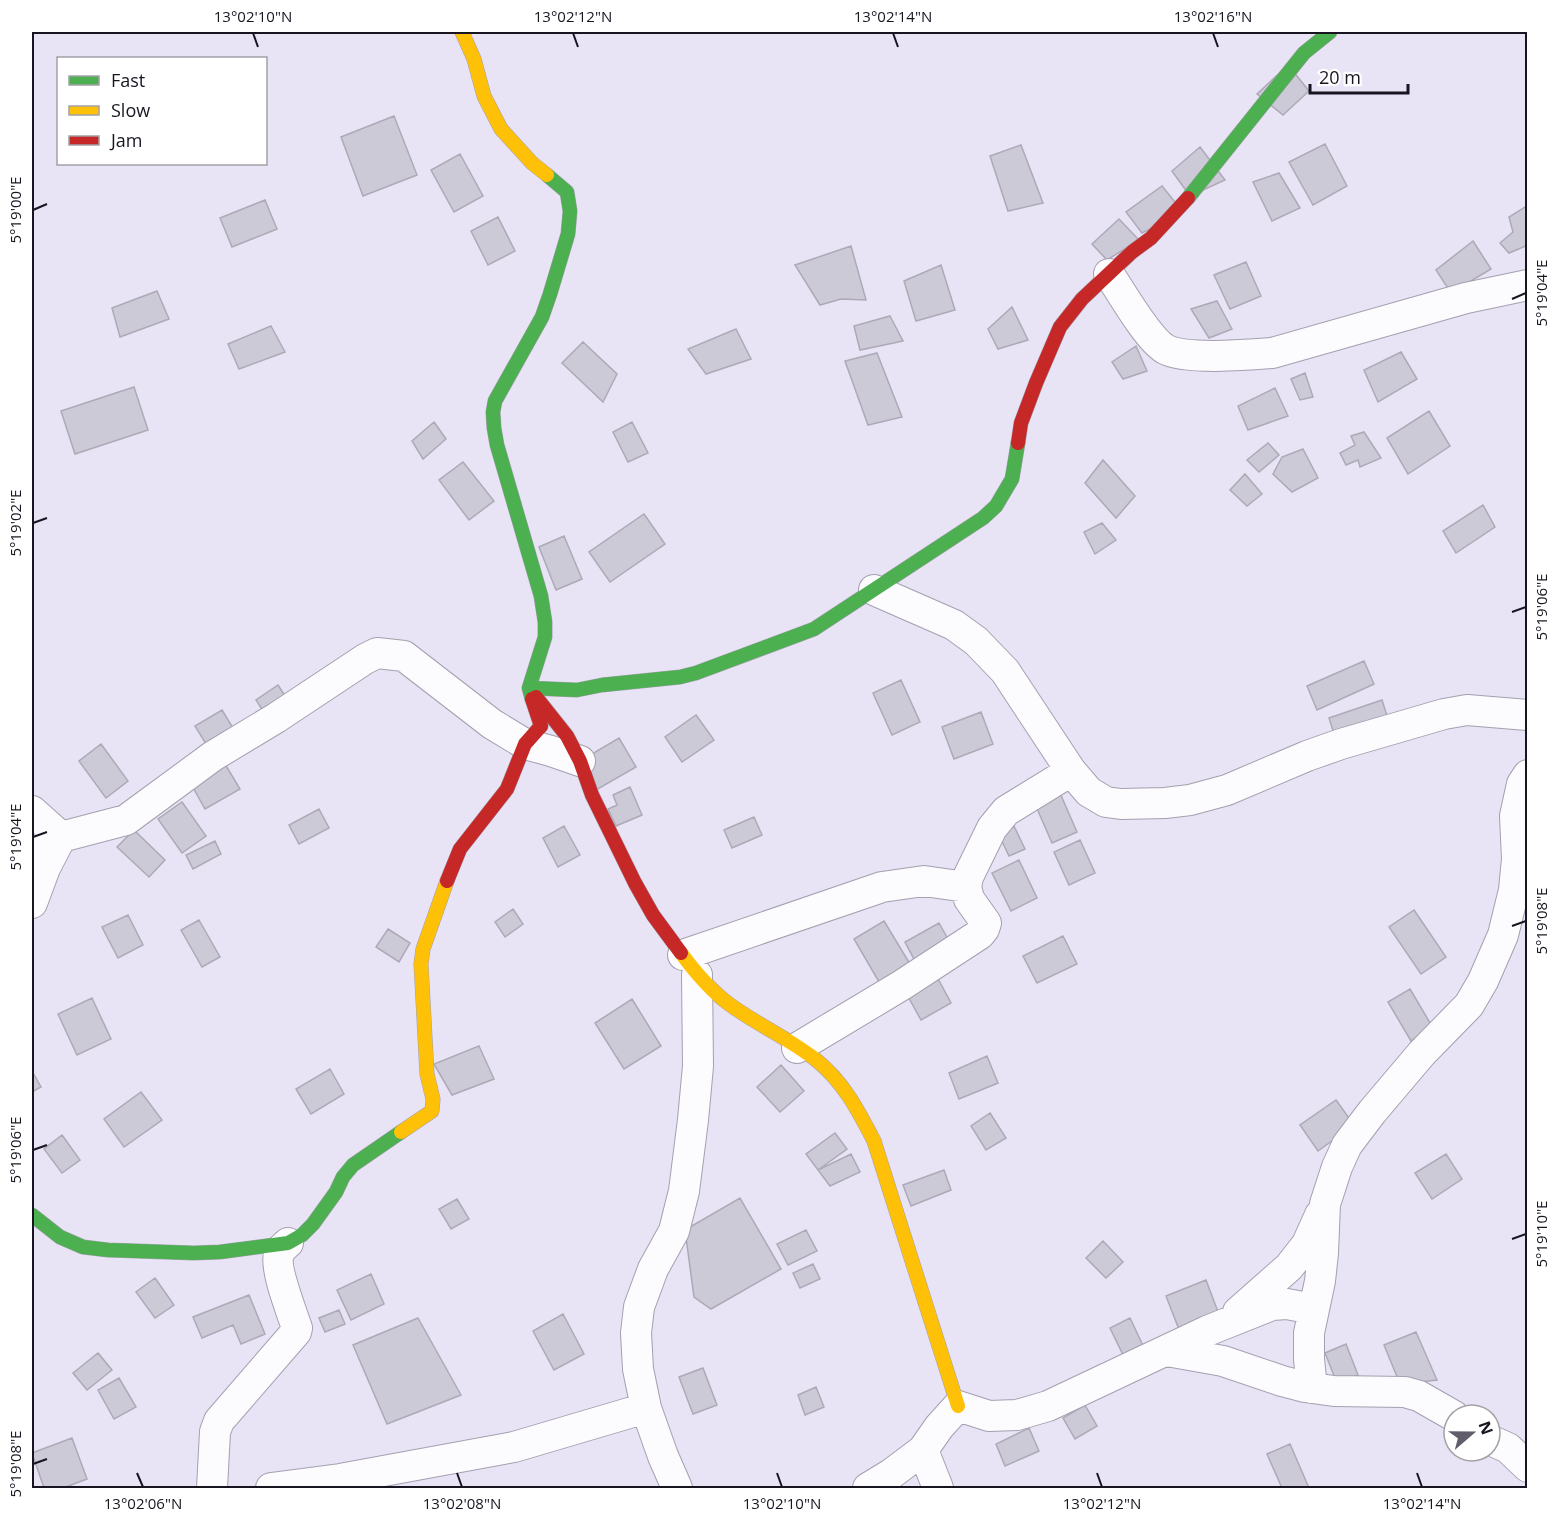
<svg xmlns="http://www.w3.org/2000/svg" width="1559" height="1520" font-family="'Open Sans',sans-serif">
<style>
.building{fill:#cdcad8;stroke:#ada9b7;stroke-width:1.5}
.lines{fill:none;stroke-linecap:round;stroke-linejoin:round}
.street-casing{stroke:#a4a0af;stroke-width:32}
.fast-casing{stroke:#a4a0af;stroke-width:15}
.slow-casing{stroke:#a4a0af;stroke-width:15}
.jam-casing{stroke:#a4a0af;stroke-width:15}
.street{stroke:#fcfbfe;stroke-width:30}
.fast{stroke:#4caf50;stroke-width:14}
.slow{stroke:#ffc107;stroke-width:14}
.jam{stroke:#c62828;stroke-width:14}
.ticks{fill:none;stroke:#181520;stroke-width:2}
.neatline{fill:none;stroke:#181520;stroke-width:2}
.ticks-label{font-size:15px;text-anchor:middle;fill:#181520}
</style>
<rect width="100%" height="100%" fill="#e8e3f5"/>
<path class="building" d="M1288,65L1309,91L1283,115L1257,94Z
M394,116L417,175L363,196L341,137Z
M1325,144L1347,186L1313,205L1289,162Z
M1021,145L1043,203L1008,211L990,156Z
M1200,147L1225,180L1190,196L1172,171Z
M460,154L483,196L454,212L431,170Z
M1279,173L1300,208L1272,221L1253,182Z
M1162,186L1183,212L1142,233L1126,212Z
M265,200L277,229L232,247L220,218Z
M1528,205V245L1509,253L1500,243L1513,232L1509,217Z
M498,217L515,251L488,265L471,231Z
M1119,219L1139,240L1107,260L1092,244Z
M1473,241L1491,269L1451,293L1436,270Z
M851,246L866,300L841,299L820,305L795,265Z
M1246,262L1261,296L1230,309L1214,275Z
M941,265L955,310L916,321L904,281Z
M157,291L169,319L120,337L112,308Z
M1217,301L1232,329L1209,338L1191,309Z
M1012,307L1028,340L998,349L988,329Z
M890,316L903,341L860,350L854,326Z
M271,326L285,352L239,369L228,344Z
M736,329L751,359L706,374L688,349Z
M583,342L617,374L603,402L562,363Z
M1136,346L1147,371L1123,379L1112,362Z
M1401,352L1417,379L1378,402L1364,370Z
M877,353L902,417L868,425L845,361Z
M1305,373L1313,397L1300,400L1291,379Z
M134,387L148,430L75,454L61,411Z
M1275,388L1288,416L1248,430L1238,406Z
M1429,411L1450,446L1408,474L1387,438Z
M434,422L446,439L423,459L412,441Z
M632,422L648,453L628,462L613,432Z
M1364,432L1381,458L1360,467L1358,460L1346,465L1340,453L1355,445L1351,436Z
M1268,443L1279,455L1259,472L1247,460Z
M1303,449L1318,478L1292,492L1273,474L1282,457Z
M1103,460L1135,496L1116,518L1085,483Z
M463,462L494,501L469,520L439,480Z
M1245,474L1262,494L1247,506L1230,490Z
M1483,505L1495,527L1456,553L1443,531Z
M644,514L665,544L610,582L589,552Z
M1102,523L1116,540L1095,554L1084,532Z
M564,536L582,579L556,590L539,547Z
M1364,661L1374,684L1317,710L1307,686Z
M901,680L920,722L892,735L873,693Z
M278,685L287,699L265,714L256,700Z
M1382,700L1389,722L1336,740L1329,718Z
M222,710L233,728L206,744L195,726Z
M981,712L993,744L954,759L942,727Z
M696,715L714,740L682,762L665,737Z
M619,738L636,767L596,790L580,761Z
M101,744L128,781L106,798L79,761Z
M225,764L240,789L205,809L191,784Z
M630,787L642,815L616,826L608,809L617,805L613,795Z
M1060,793L1077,832L1052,843L1035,804Z
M182,802L206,836L182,853L158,819Z
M319,809L329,828L299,844L289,825Z
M754,817L762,835L732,848L724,830Z
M564,826L580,855L558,867L543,838Z
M1014,826L1025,849L1009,856L998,833Z
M134,830L165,860L149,877L117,847Z
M1080,840L1095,873L1069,885L1054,852Z
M215,841L221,854L193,869L186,855Z
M1019,860L1037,898L1011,911L992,873Z
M513,909L523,924L505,937L495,922Z
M1414,910L1446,957L1421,974L1389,927Z
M128,915L143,945L118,958L102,927Z
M199,920L220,957L202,967L181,930Z
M884,921L913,969L882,987L854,939Z
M939,923L952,946L917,965L905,942Z
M388,929L410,943L399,962L376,947Z
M1063,936L1077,964L1037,983L1023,956Z
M936,975L951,1003L921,1020L905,991Z
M1410,989L1433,1028L1411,1041L1388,1002Z
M92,998L111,1039L77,1055L58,1014Z
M632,999L661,1046L624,1069L595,1023Z
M479,1046L494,1079L452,1095L434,1064Z
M987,1056L998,1083L959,1099L949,1073Z
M781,1065L804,1091L780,1112L757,1087Z
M330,1069L344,1094L311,1114L296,1089Z
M32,1071L41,1087L32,1092Z
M141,1092L162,1120L124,1147L104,1119Z
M1336,1100L1354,1125L1318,1151L1300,1125Z
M990,1113L1006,1138L986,1150L971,1126Z
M835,1133L847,1149L818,1170L806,1154Z
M62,1135L80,1160L62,1173L44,1149Z
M851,1154L860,1172L830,1186L818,1170Z
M1446,1154L1462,1179L1432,1199L1415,1173Z
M944,1170L951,1190L911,1206L903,1185Z
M740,1198L781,1269L711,1309L694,1297L685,1230Z
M457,1199L469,1219L451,1229L439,1209Z
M806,1230L817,1251L788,1265L777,1244Z
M1103,1241L1123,1262L1106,1278L1086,1258Z
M813,1264L820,1279L800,1288L793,1273Z
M371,1274L384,1304L351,1320L337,1290Z
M155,1278L174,1305L155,1318L136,1292Z
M1206,1280L1220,1317L1180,1332L1166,1296Z
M249,1295L265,1334L241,1344L233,1325L202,1338L193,1317Z
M339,1310L345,1324L325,1332L319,1318Z
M563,1314L584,1354L554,1370L533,1331Z
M418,1318L461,1395L387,1424L353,1345Z
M1130,1318L1146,1352L1126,1361L1110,1328Z
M1416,1332L1437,1380L1400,1384L1384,1345Z
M1346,1344L1358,1375L1337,1383L1325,1353Z
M98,1353L112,1370L87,1390L73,1373Z
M703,1368L717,1405L693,1414L679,1377Z
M119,1378L136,1407L114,1419L98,1390Z
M816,1387L824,1407L805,1415L798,1395Z
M1085,1405L1097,1426L1075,1439L1063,1418Z
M1029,1428L1039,1451L1005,1466L996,1444Z
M72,1438L87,1479L63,1488H44L32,1453Z
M1290,1444L1309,1488H1282L1267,1454Z"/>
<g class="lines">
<defs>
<path id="street" d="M1109,274C1122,293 1147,338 1165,349C1185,360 1247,355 1272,353L1466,298L1528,285
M874,590L954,625L976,641L1005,671L1071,771L1089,792L1106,802L1121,804L1165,803L1190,800L1227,790L1307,756L1341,744L1444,714L1467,710L1528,715
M32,811L61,837
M32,853L61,837L126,820L213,756L276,718L365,659L377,653L404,656L492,724L525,744L551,751L580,761
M32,903L45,868L61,837
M683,955L882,887L924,881L966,887
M797,1048L902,985L980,934L984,929L986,923L969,899L966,887L968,877L992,828L1006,811L1071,771
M1238,1312L1289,1267L1307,1244L1320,1215
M1167,1351L1223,1361L1282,1381L1305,1387L1334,1391L1405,1392L1419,1396L1454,1416
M1312,1388L1309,1359V1333L1320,1281L1323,1253L1325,1204L1337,1167L1347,1145L1372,1112L1422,1053L1469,1005L1483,981L1503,935L1514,890L1517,859L1515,816L1522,784L1528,775
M1490,1440L1508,1448L1528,1467
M923,1450L938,1488
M212,1488L215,1432L219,1421L296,1332L297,1328C292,1313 274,1267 279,1254C280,1249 285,1246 288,1243
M271,1488L340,1479L514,1447L646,1408
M677,1488L663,1456L646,1408L638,1369L636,1333L639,1307L653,1269L674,1231L684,1191L693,1120L698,1066L697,975
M868,1488L891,1474L923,1450L939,1427L958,1406L989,1416L1017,1415L1048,1406L1207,1331L1272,1305L1287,1304L1313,1309"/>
<path id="fast" d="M1188,198L1304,53L1330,32
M529,688L577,690L602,685L680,677L696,673L814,629L983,518L996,506L1012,479L1018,443
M532,699L529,688L545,637V622L541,596L497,445L494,428L493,412L495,401L542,317L550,294L568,234L570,211L567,192L547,175
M32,1215L60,1237L83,1247L108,1250L194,1253L220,1252L288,1243L302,1235L313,1224L336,1192L343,1177L353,1165L401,1132"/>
<path id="slow" d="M462,32L474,59L484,96L501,129L532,163L547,175
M681,953C695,972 710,990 729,1004C756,1024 788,1038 815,1059C843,1081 858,1110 874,1141L958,1406
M401,1132L432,1111L433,1099L427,1074L421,964L423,949L447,881"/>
<path id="jam" d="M1018,443L1021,423L1036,383L1060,327L1082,299L1132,252L1151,238L1188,198
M536,697L567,736L580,761L592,795L635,883L653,915L681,953
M447,881L460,849L507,789L525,744L541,726L532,699"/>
</defs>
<use href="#street" class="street-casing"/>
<use href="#fast" class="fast-casing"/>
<use href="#slow" class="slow-casing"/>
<use href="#jam" class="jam-casing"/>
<use href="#street" class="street"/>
<use href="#fast" class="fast"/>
<use href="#slow" class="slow"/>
<use href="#jam" class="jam"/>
</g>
<path class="ticks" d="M253,33L258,47M573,33L578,47M893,33L898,47M1213,33L1218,47M33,210L47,204M1512,299L1526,293M33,523L47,518M1512,612L1526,607M33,837L47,832M1512,926L1526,921M33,1150L47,1145M1512,1239L1526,1234M33,1464L47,1459M137,1473L143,1487M457,1473L462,1487M777,1473L782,1487M1097,1473L1102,1487M1417,1473L1422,1487"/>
<rect width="1559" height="1520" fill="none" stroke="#ffffff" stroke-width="66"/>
<rect x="57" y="57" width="210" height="108" fill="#ffffff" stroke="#a3a1a6" stroke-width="1.5"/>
<rect x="69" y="76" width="30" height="9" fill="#4caf50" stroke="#a3a1a6" stroke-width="1.5"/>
<text x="111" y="87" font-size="18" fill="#181520">Fast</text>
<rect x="69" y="106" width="30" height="9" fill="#ffc107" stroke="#a3a1a6" stroke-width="1.5"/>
<text x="111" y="117" font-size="18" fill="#181520">Slow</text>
<rect x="69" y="136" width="30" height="9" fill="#c62828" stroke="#a3a1a6" stroke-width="1.5"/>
<text x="111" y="147" font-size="18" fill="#181520">Jam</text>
<g transform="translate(1472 1433) rotate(70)"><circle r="28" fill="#ffffff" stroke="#a3a1a6" stroke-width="1.5"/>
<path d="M0-4.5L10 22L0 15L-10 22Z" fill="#615d6b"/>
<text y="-9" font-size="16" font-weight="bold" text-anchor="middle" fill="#181520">N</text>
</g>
<path d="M1310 84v9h98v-9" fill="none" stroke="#181520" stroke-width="3"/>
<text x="1319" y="84" font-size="18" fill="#181520" stroke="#ffffff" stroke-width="4.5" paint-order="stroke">20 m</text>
<rect x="33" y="33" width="1493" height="1454" class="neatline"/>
<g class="ticks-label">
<text x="253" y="22">13°02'10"N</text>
<text x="573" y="22">13°02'12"N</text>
<text x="893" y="22">13°02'14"N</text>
<text x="1213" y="22">13°02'16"N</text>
<text transform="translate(16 210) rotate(-90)" y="5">5°19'00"E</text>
<text transform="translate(1542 293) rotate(-90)" y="5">5°19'04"E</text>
<text transform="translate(16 523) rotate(-90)" y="5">5°19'02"E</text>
<text transform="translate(1542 607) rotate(-90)" y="5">5°19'06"E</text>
<text transform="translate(16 837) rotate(-90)" y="5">5°19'04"E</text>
<text transform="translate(1542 921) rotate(-90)" y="5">5°19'08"E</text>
<text transform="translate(16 1150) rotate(-90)" y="5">5°19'06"E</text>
<text transform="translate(1542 1234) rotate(-90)" y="5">5°19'10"E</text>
<text transform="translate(16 1464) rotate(-90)" y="5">5°19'08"E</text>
<text x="143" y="1509">13°02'06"N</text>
<text x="462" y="1509">13°02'08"N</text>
<text x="782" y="1509">13°02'10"N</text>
<text x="1102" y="1509">13°02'12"N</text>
<text x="1422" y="1509">13°02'14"N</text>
</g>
</svg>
